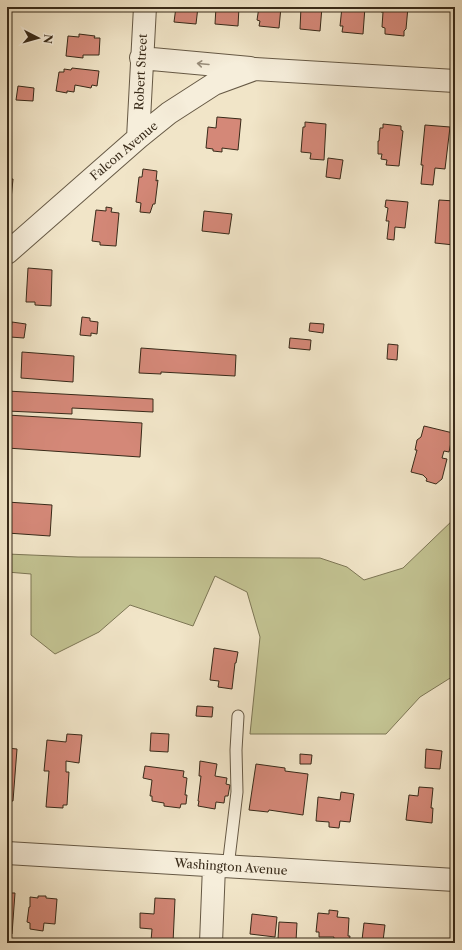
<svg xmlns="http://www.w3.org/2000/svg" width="462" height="950" font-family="'Libre Caslon Text',serif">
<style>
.green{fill:#c2c291;stroke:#7d7655}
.building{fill:#d48878;stroke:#382a19}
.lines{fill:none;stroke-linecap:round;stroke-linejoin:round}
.lane-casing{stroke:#665945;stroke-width:13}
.street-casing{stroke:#665945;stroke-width:24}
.lane{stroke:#f6eedb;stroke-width:11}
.street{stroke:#f6eedb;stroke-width:22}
.oneway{stroke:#978c7a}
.labels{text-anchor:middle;stroke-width:3;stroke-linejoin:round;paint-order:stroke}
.street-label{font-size:12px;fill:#382a19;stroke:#f6eedb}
</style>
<rect width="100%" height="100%" fill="#f1e5c8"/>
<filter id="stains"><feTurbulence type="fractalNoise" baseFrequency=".005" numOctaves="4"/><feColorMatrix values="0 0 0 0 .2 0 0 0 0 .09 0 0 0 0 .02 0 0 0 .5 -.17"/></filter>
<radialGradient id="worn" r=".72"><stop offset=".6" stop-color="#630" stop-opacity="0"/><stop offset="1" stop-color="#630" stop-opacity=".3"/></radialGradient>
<path class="green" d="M455,518V675L420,697L386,734H250L260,637L247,592L215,576L193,626L130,605L99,632L55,654L31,635V574L7,572V554L78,557L320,558L347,567L364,580L403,568Z"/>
<path class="building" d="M176,7H198L196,24L174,22Z
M216,7H239L238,26L215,24Z
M259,7H281L279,28L259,26L260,21L257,20Z
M301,7H322L320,31L300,29Z
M342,7H365L363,34L342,32L343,26H340Z
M381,7H408L406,29L404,31V36L385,34V28L382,27L383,12H381Z
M79,34L95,36L94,38H100L99,55H83V58L66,56L68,36L79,37Z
M72,68L99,71L97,86L92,85L91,88L75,85L74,92L67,91V93L56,91L59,72H64V69L71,70Z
M18,86L34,88L33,101L16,100Z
M217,117L241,119L238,150L222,148V152L213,151V149L206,148L208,127L216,128Z
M305,122L326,124L324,160L310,159L311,153L301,152L303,127H305Z
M383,124L401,126V130L403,131L399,166L386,165L387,160L381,159L382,154H378V141H379L380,128H383Z
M425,125L450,127L445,169L435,168L433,185L421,184L423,165H421Z
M328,158L343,160L340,179L326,177Z
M143,169L157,171L156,181L158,180L155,204H153L150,213L140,212L141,203L136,202L139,177H142Z
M7,179H13L9,220H7Z
M386,200L408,202L405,228L395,227L394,240L387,239L389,221H386L388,208L385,207Z
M439,200L455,201V235L454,245L435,243Z
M106,207L112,208L111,212L119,213L116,246L100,245V242L92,241L96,210L106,211Z
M204,211L232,214L229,234L202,231Z
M28,268L52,270L51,306L35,305V302H26Z
M82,317L90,318V321L98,322L97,334L91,333V336L80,335Z
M12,322L26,324L24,338L10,337Z
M310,323L324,324L323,333L309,331Z
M290,338L311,340L310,350L289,348Z
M388,344L398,345L397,360L387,359Z
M141,348L236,355L235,376L161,372V374L139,373Z
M22,352L74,356L73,382L21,378Z
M7,391L153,399V412L72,408V414L7,411Z
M7,415L142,423L140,457L7,448Z
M424,426L453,433L449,452L444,451L442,458L447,459L442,479L436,484L426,481L427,479L423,475L411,472L417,450H415L417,440L421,437Z
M7,502L52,505L50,536L7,533Z
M214,648L238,652L236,663H235L232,689L218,687L219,681L210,680Z
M197,706L213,707L212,717L196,716Z
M151,733L169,734L168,752L150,751Z
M67,734L82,735L79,763L66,761V772H69L67,805H63V808L46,807L49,771H44L47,740L66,742Z
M7,748L17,749L13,801H7Z
M426,749L442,751L440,769L425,768Z
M300,754L312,755L311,764H300Z
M200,761L217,764L215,776L227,778L226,784L230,785L228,796H225L224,803L216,802L215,809L198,806L199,801H198L201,776H199Z
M256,764L285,768V771L308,774L303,815L269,810L268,812L249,810Z
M145,766L184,771L183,777L187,778L185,795H187L186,804H181L180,808L164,806V803L152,801V796H150L152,780L143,778Z
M419,787L433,788L431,808H433L432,823L406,820L409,795L418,796Z
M341,792L354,794L350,822L340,821L339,828L329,827V822L316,821L318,797L340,800Z
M7,888H9V893H15L12,934H7Z
M38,896H46V898L57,899L55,924L44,923L43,931L30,929V923L27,922L29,907H30V897L38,898Z
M155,898L175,899L173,943H152L151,941L152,929L140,928V913L154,914Z
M329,910L338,911L337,917L349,918L348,936H350L349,943H333L334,937H319V932H316L318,913L329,914Z
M252,914L277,917L275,937L250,934Z
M279,922L297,923L296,941L278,939Z
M364,923L385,925L383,941L384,943H360V939L362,940Z"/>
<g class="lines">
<defs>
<path id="lane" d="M228,867L237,792L236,750L238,716"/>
<path id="street" d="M141,58L250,68
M138,138L145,7
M7,253L138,138L169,113L214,84L255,69L455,81
M7,853L455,880
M211,943L214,866"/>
</defs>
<use href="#lane" class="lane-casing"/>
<use href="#street" class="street-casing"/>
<use href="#lane" class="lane"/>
<use href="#street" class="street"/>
</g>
<defs><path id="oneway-shaft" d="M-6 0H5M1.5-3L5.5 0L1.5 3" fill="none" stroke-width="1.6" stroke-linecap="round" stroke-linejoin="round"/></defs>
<use class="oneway" href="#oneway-shaft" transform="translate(203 64) rotate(-175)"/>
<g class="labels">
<g class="street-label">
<text transform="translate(141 72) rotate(-87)" y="4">Robert Street</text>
<text transform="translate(124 151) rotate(-40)" y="4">Falcon Avenue</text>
<text transform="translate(231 867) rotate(4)" y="4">Washington Avenue</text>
</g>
</g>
<rect width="462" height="950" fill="none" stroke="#f1e5c8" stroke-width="24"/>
<rect x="8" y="8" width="446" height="934" fill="none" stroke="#382a19" stroke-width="2"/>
<rect x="12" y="12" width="438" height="926" fill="none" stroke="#382a19"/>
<g transform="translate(38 38) rotate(96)" stroke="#f6eedb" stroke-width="3" paint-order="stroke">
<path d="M0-3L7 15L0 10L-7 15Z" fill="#382a19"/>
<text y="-6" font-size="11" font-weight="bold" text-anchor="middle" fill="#382a19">N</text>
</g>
<rect width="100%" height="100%" filter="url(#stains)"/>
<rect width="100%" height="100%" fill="url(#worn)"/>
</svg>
